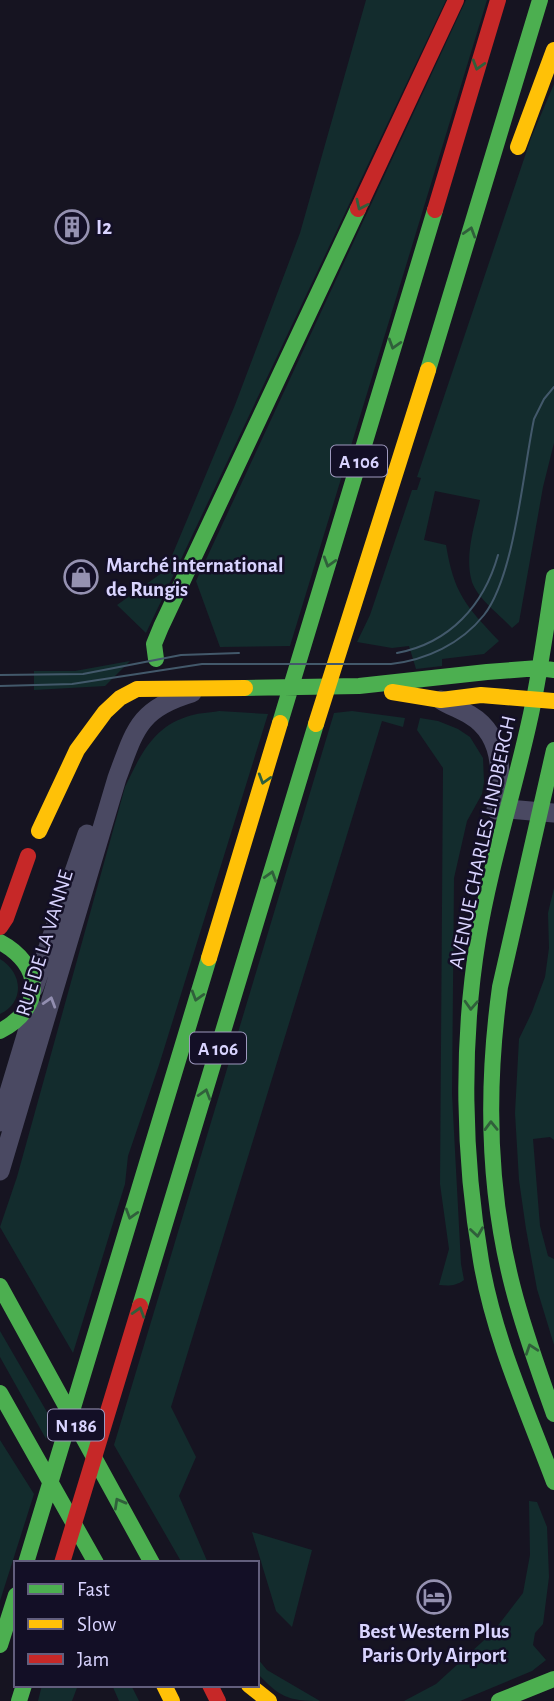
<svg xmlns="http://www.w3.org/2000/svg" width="554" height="1701" font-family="'Alegreya Sans',sans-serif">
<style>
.green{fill:#132c2d}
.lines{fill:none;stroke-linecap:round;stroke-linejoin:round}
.street{stroke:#4a4962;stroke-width:19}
.fast{stroke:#4caf50;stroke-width:16}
.slow{stroke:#ffc107;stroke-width:16}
.jam{stroke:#c62828;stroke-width:16}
.tram{stroke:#43596b;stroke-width:2}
.oneway{stroke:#305f3b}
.oneway2{stroke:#928eb0}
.labels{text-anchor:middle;stroke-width:5;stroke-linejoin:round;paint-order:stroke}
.shield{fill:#130f26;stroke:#9e99be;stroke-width:2}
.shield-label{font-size:19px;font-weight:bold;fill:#d9d4ff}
.poi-label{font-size:21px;font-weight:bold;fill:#d9d4ff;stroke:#130f26;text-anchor:start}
.street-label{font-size:21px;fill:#d9d4ff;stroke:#130f26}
</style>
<rect width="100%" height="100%" fill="#161421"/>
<path class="green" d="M366,0H446L146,633L117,605L166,570L235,405L300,233Z
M466,0H487L290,646L220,647L196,581Z
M554,84V443L543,487L519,622L512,628C500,615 478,599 472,582C464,556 475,525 480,500L435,491L424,540L446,545C454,594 466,606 499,641L484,654L442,659V666L416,669L409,646L392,648L357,642L370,615L412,490H417L421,478L417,477L531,138Z
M130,661L105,686L34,690V671H75Z
M219,711L268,714L159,1065L128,1156L125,1184L73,1353L0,1227L17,1177L125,787C139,758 152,728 186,717C196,713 208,713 219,711Z
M352,711L405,718L403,727L382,721L171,1407L196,1457L179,1496L208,1563H182L114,1445L334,713Z
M420,718L438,721L458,729L470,737L483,758L484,782L482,794L467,821L454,878L452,1094L461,1264L464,1280C456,1286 449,1286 439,1285L449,1249L440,1184L443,768L417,730Z
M554,888V1140L550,1137L533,1139L540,1226L548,1256L554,1259V1345L537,1289L526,1229L519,1180L515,1113L519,1039L532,1012L545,977L549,948L548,913Z
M0,959C23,973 25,1002 0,1014Z
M0,1331L51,1419L46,1439L0,1357Z
M0,1440L34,1494L0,1601Z
M529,1501L537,1502L547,1527L549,1577L543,1624L535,1633L533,1645L546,1660L532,1671L460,1701H404L436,1684L493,1632L523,1593L530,1555Z
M252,1532L312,1550L292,1627L276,1611Z
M257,1658L267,1670L320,1701C287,1701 280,1697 257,1673Z
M42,1685H78L72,1701H38Z
M112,1685H131L139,1701H119Z"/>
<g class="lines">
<path class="street" d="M441,700C450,706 460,709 470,715C504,735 503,776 496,810
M508,809L554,813
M34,988L87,834
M0,1122L28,1029L31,1005
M0,1171L117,778C135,730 138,709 192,693"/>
<path class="fast" d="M428,370L540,0
M554,577C546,626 540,675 529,723C513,795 490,866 478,939C461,1044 463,1157 481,1261C494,1338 527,1410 554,1482
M156,659L154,644L161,627L358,209
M245,688L359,686L487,672L539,668L554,670
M280,723L435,210
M554,750L500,987C486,1088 487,1188 513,1288C524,1331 539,1372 554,1414
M0,942C43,965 45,1008 0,1031
M0,1286L152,1563
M140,1306L316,724
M0,1393L96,1563
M26,1563L209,958
M0,1645L16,1595
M19,1701L24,1685
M499,1701L554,1679"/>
<path class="slow" d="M518,147L554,50
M392,692L441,700L481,695L554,701
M316,724L428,370
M39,831L77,750L105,712L120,698L137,689L245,688
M209,958L280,723
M164,1685L172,1701
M249,1685L269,1701"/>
<path class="jam" d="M358,209L456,0
M435,210L498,0
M0,927L6,918L28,856
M62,1563L140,1306
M210,1685L218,1701"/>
<path class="tram" d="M397,653C450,643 484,605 498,555
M0,675L83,674L181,655L239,653
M0,686L72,684L202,664H391C426,660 461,644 484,615C515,575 523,471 534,419L544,399L554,387"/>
</g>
<defs><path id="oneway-chevron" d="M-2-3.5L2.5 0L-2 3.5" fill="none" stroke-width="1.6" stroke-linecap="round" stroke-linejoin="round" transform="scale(1.75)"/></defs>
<g class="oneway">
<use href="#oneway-chevron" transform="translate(478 65) rotate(107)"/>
<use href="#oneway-chevron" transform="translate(361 205) rotate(115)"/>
<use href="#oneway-chevron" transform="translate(470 232) rotate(-73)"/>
<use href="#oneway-chevron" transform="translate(394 344) rotate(107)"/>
<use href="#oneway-chevron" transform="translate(329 562) rotate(107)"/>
<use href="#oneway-chevron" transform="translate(264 779) rotate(107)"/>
<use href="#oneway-chevron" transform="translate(271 876) rotate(-73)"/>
<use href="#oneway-chevron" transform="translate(197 996) rotate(107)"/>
<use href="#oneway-chevron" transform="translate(471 1005) rotate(93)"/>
<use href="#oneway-chevron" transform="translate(205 1094) rotate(-73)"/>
<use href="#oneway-chevron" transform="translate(491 1126) rotate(-91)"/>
<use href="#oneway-chevron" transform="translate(131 1214) rotate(107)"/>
<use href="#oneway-chevron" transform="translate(477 1232) rotate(82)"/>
<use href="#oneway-chevron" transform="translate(139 1312) rotate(-73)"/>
<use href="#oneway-chevron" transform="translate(531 1349) rotate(-109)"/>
<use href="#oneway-chevron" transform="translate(119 1503) rotate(-119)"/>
</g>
<use class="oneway2" href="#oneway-chevron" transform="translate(50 1002) rotate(-73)"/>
<defs>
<symbol id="building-ring" viewBox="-11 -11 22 22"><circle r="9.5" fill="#130f26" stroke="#9591b1" stroke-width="1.5"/><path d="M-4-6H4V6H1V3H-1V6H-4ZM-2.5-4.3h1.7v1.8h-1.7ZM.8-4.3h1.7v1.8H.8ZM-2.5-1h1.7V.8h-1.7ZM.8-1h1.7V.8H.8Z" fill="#9591b1"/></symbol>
<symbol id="shop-ring" viewBox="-11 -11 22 22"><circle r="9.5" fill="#130f26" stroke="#9591b1" stroke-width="1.5"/><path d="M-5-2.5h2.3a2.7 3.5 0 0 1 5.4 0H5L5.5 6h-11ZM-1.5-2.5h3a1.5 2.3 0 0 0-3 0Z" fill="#9591b1"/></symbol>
<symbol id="hotel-ring" viewBox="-11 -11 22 22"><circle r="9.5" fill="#130f26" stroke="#9591b1" stroke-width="1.5"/><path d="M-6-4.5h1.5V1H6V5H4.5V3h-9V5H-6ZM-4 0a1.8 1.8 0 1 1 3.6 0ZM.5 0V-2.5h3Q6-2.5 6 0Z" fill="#9591b1"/></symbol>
</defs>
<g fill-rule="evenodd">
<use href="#building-ring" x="53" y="208" width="38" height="38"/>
<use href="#shop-ring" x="62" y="558" width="38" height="38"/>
<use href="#hotel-ring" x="415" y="1578" width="38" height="38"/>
</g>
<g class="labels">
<g class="shield">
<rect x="331" y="445.5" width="56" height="31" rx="5"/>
<rect x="190" y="1032.5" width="56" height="31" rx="5"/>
<rect x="48" y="1409.5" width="56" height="31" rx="5"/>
</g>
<g class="shield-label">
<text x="359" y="468">A 106</text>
<text x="218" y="1055">A 106</text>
<text x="76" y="1432">N 186</text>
</g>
<g class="poi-label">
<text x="96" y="234">I2</text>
<text x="106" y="572">Marché international<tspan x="106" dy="24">de Rungis</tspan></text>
<text x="434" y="1638" text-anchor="middle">Best Western Plus<tspan x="434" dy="24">Paris Orly Airport</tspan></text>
</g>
<g class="street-label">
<text transform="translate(482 842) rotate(-78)" y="7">AVENUE CHARLES LINDBERGH</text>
<text transform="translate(44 943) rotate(-73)" y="7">RUE DE LA VANNE</text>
</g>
</g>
<rect x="14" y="1561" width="245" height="126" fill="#130f26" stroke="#625e7d" stroke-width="2"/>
<rect x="28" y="1584" width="35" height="10" fill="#4caf50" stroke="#625e7d" stroke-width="2"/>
<text x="77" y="1596" font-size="21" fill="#d9d4ff">Fast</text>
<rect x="28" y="1619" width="35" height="10" fill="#ffc107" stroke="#625e7d" stroke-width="2"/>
<text x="77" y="1631" font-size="21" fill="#d9d4ff">Slow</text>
<rect x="28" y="1654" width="35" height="10" fill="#c62828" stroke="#625e7d" stroke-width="2"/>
<text x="77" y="1666" font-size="21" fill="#d9d4ff">Jam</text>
</svg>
